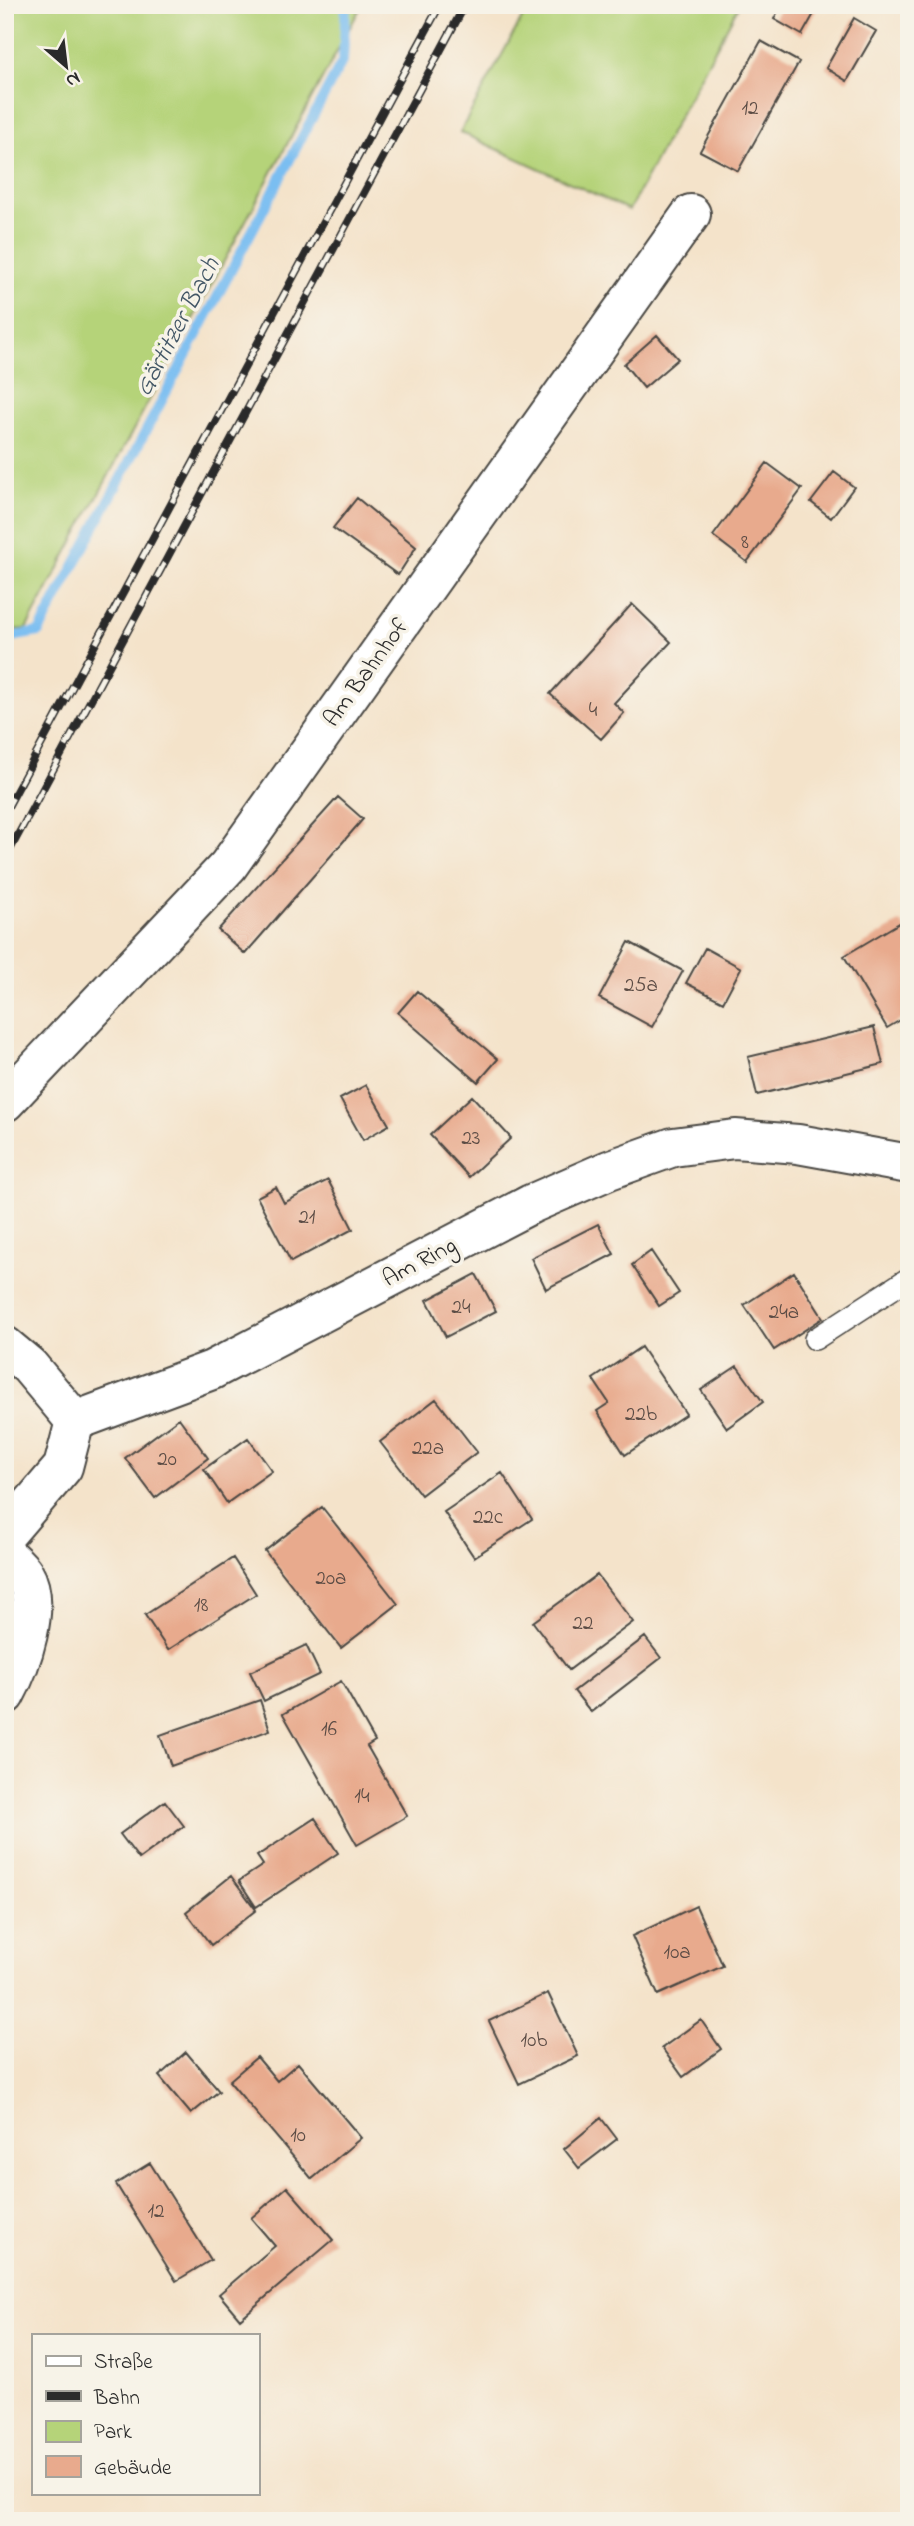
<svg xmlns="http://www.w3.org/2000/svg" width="914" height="2526" font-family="'Indie Flower',sans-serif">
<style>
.green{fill:#b5d379;stroke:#707f52;stroke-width:2}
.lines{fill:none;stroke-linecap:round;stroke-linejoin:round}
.stream{stroke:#7abef1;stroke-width:10}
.building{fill:#e8aa8d}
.service-casing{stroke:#494743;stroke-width:24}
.minor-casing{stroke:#494743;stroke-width:42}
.service{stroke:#fff;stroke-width:21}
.minor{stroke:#fff;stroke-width:38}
.rail-casing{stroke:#2b2b2b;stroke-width:8}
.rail{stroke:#f7f3e8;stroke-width:5;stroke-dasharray:16;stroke-linecap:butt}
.labels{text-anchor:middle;stroke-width:7;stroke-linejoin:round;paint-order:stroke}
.number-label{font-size:21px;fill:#5a4b44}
.street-label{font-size:24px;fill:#2b2b2b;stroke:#f7f3e8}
.water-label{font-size:26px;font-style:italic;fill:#435766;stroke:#f7f3e8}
</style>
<rect width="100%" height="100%" fill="#f7f3e8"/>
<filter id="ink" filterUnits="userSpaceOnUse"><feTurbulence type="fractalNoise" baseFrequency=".0143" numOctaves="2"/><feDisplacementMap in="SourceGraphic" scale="14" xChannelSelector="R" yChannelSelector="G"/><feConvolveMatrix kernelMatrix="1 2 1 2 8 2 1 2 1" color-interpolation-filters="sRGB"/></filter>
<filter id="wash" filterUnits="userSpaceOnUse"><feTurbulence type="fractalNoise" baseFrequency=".00686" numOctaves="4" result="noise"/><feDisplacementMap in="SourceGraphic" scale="28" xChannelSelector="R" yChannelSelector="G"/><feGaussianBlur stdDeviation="1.57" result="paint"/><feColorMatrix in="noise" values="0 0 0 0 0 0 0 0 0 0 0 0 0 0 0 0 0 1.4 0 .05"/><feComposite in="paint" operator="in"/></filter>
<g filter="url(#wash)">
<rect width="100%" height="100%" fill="#f4e3ca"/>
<path class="green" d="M5,5H362L26,629L5,630Z
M529,5H739L629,210L460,132Z"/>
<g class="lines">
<path class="stream" d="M5,638L39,632L343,60L346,5"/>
</g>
<g id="blocks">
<path class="building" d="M781,5H819L802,35L774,19Z
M854,18L876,31L847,81L826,68Z
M761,41L799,62L738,171L700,151Z
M657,335L678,359L644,388L624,364Z
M767,463L802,489L747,562L713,536Z
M834,472L854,487L831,518L811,502Z
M357,498L416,547L398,575L333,528Z
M632,604L671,642L614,703L624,713L601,739L550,694Z
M338,797L363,819L245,954L218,930Z
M901,922L909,935V1015L887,1028L844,956Z
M629,942L683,971L652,1027L599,998Z
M705,948L741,968L723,1002L686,983Z
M417,991L498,1059L478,1082L398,1013Z
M874,1027L883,1064L757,1095L748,1057Z
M366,1085L389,1125L363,1140L340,1099Z
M472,1096L511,1138L469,1177L430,1135Z
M328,1180L353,1229L291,1262L257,1197L276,1187L284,1203Z
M598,1224L614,1254L546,1289L531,1258Z
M651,1251L679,1293L659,1306L632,1265Z
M794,1272L823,1318L774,1350L744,1305Z
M476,1274L496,1311L446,1337L427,1300Z
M641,1347L686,1414L625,1455L597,1411L609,1403L593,1379Z
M737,1366L763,1402L727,1428L701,1390Z
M436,1399L477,1452L421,1495L380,1442Z
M179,1418L208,1458L155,1498L125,1458Z
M248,1438L272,1471L227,1503L204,1469Z
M502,1473L532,1519L474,1557L444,1512Z
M322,1507L398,1604L341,1648L265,1551Z
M233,1558L256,1594L168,1650L145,1615Z
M597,1575L633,1622L569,1670L533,1622Z
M645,1637L661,1658L591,1712L574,1691Z
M306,1645L320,1674L264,1701L250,1672Z
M341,1681L375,1741L367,1746L407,1816L357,1845L283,1714Z
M260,1700L270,1730L171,1766L160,1735Z
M165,1801L184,1826L139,1859L120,1834Z
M315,1818L338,1853L256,1907L239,1881L263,1865L257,1856Z
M231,1876L256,1910L211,1945L186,1912Z
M696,1906L723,1966L658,1995L632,1936Z
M548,1993L578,2056L519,2084L489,2021Z
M701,2020L721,2049L683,2077L662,2048Z
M186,2052L219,2091L191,2114L159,2076Z
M257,2057L277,2081L298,2063L361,2138L312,2179L229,2081Z
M601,2118L617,2139L579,2168L564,2149Z
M150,2163L211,2260L176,2281L116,2184Z
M287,2187L333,2240L240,2319L219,2294L275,2246L251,2218Z"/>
</g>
</g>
<g filter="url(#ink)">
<use href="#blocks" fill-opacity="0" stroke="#494743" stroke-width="2"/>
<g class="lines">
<defs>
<path id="service" d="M815,1339L909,1278"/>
<path id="minor" d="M5,1102L228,866L691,214
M5,1346L29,1366L75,1421
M75,1421L212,1370L531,1204L609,1170L673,1147L735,1139L798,1144L909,1164
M5,1535L63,1467L75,1421
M5,1554C11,1560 20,1567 24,1574C43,1605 21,1666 5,1695"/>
</defs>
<use href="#service" class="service-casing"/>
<use href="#minor" class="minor-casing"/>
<use href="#service" class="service"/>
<use href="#minor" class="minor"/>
<defs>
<path id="rail" d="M5,812L440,5
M5,859L465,5"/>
</defs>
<use href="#rail" class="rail-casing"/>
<use href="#rail" class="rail"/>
</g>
</g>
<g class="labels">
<g class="number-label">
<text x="750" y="114">12</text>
<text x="745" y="548">8</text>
<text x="593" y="716">4</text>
<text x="641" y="991">25a</text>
<text x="471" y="1144">23</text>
<text x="307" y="1223">21</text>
<text x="461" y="1313">24</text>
<text x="784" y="1318">24a</text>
<text x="641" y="1420">22b</text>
<text x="428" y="1454">22a</text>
<text x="167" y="1465">20</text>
<text x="488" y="1523">22c</text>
<text x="331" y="1584">20a</text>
<text x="201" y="1611">18</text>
<text x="583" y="1629">22</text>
<text x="329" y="1735">16</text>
<text x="362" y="1802">14</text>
<text x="677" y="1958">10a</text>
<text x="534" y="2046">10b</text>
<text x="298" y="2141">10</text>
<text x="156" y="2217">12</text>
</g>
<g class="street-label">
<text transform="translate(365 672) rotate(-54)" y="8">Am Bahnhof</text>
<text transform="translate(419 1261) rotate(-28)" y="8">Am Ring</text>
</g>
<g class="water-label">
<text transform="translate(176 326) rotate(-62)" y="9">Gärtitzer Bach</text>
</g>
</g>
<rect width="914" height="2526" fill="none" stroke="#f7f3e8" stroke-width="28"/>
<rect x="32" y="2334" width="228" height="161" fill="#f7f3e8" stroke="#a5a39c" stroke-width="2"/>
<rect x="46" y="2356" width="35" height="10" fill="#ffffff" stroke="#a5a39c" stroke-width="2"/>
<text x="94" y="2368" font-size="21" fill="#2b2b2b">Straße</text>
<rect x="46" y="2391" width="35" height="10" fill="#2b2b2b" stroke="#a5a39c" stroke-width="2"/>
<text x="94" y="2404" font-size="21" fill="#2b2b2b">Bahn</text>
<rect x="46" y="2421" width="35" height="21" fill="#b5d379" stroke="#a5a39c" stroke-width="2"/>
<text x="94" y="2438" font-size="21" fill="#2b2b2b">Park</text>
<rect x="46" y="2456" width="35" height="21" fill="#e8aa8d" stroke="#a5a39c" stroke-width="2"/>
<text x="94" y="2474" font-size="21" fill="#2b2b2b">Gebäude</text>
<g transform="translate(66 66) rotate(152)" stroke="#f7f3e8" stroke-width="5" paint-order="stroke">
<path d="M0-5L12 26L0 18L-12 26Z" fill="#2b2b2b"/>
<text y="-10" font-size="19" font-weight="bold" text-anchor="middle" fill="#2b2b2b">N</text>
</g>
</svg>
